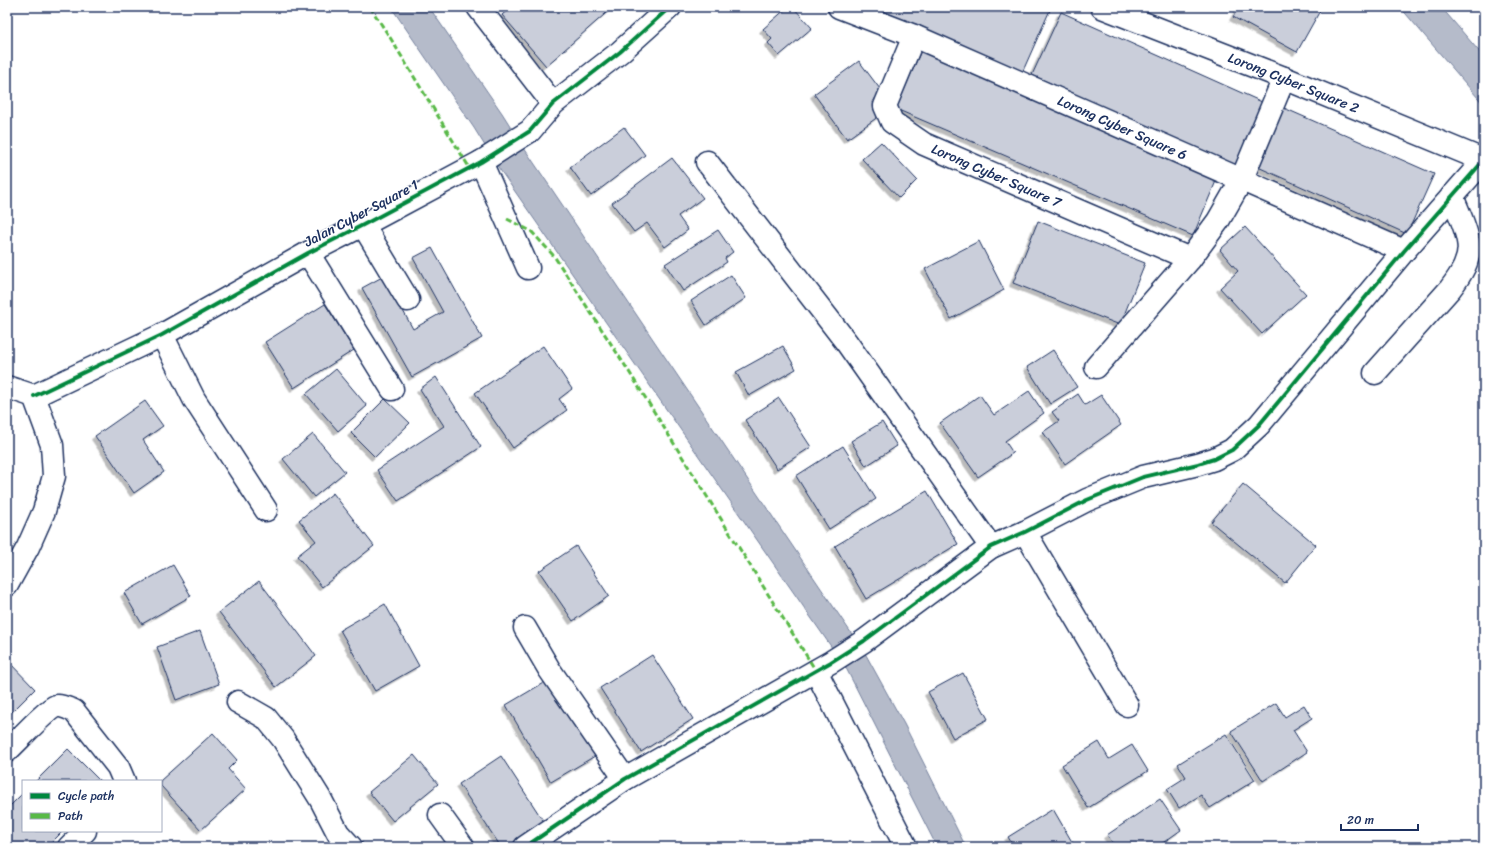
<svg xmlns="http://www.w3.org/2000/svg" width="1491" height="854" font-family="Sriracha,sans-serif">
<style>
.water{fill:#b5bbca;stroke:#77839f}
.building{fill:#caceda;stroke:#1b2f5e;filter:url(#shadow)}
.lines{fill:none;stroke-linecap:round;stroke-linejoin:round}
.minor-casing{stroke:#1b2f5e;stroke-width:25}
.minor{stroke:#fff;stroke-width:22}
.quiet{stroke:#58b947;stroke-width:3;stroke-dasharray:6 3;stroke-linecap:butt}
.cycleway-casing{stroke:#fff;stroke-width:6}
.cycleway{stroke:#00873e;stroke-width:4}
.labels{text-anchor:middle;stroke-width:3;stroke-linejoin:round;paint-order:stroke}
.street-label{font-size:14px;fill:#1b2f5e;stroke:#fff}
</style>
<defs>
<filter id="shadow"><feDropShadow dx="-3.5" dy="3.5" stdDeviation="0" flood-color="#0004"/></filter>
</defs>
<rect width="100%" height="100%" fill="#fff"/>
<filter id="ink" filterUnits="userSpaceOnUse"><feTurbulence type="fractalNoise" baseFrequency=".025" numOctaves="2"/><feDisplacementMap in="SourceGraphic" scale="8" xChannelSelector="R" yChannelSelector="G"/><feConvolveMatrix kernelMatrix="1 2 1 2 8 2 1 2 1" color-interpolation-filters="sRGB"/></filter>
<g filter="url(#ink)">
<path class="water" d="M391,7H429L502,113L526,151L866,655L904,724L966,847H937L846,668L498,167L474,128Z
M1400,7H1441L1484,57V105Z"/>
<path class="building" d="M511,7H613L546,66L502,15Z
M788,7H793L812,28L779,56L768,43L772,39L763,29Z
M874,7H1044L1050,10L1022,73Z
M1239,7H1322L1297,52L1233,17Z
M1061,12L1271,106L1243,169L1032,75Z
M922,48L1219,174L1193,236L896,109Z
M859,61L883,93L872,101L882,114L847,139L814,94Z
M1284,108L1434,174L1407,234L1258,167Z
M624,127L645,155L591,196L570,167Z
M881,142L917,180L899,198L862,159Z
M672,158L703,198L678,216L688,230L665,247L647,223L634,232L612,203Z
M1038,221L1145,263L1120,325L1013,283Z
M1245,227L1306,294L1262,334L1220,288L1238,271L1220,250Z
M718,230L733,252L725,258L727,262L683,291L665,264Z
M979,241L1004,290L951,319L925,269Z
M432,248L482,338L412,377L362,288L384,276L413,329L443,312L413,258Z
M731,275L746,298L706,325L691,301Z
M325,304L354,350L294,388L265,342Z
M543,346L572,389L559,399L567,410L513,448L475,393Z
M783,346L796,369L749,396L736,372Z
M1053,350L1077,387L1050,404L1027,367Z
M336,369L367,406L338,431L306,394Z
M436,377L481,447L398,501L377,470L444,426L420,389Z
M1029,391L1044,413L1005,441L1013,453L978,477L940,423L980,395L994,415Z
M1078,394L1085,405L1101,395L1121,425L1065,464L1043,432L1059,421L1052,412Z
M779,398L811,447L777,469L745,420Z
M385,399L410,423L375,457L351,433Z
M145,401L163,426L143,440L164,472L134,493L95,436Z
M882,422L897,446L866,466L851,441Z
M313,434L345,472L314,497L283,459Z
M843,446L876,499L829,529L796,476Z
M1243,484L1316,545L1285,583L1211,522Z
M927,491L958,544L866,599L835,546Z
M333,493L374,546L322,587L297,556L316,541L299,520Z
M576,546L609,596L573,621L539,571Z
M173,565L191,596L142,624L124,593Z
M259,581L316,656L276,687L219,612Z
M385,604L419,666L375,691L340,630Z
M200,631L219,684L176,700L157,647Z
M652,655L693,719L641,752L600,688Z
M7,660L35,689L7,717Z
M963,673L988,719L953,738L928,692Z
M550,679L595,756L551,782L506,705Z
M1276,703L1285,717L1304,705L1312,718L1293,730L1307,752L1263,781L1231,731Z
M213,733L237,760L228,769L246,789L201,830L161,786V781H160Z
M1226,734L1255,780L1210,808L1201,795L1179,808L1167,789L1186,777L1178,764Z
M1099,742L1109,759L1132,745L1148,771L1088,808L1062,765Z
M68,749L100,781H36Z
M414,755L438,784L393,821L369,792Z
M501,756L544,822L507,847H501L459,784Z
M23,793V831H63L47,847H7V809Z
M1160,799L1181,830L1157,847H1116L1107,835Z
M1053,809L1075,847H1014L1008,837Z"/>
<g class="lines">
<defs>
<g id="minor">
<path d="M478,7L553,104"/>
<path id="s1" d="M839,7L914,36L1404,251"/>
<path id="s2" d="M1102,7L1284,78L1483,160"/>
<path id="s3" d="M914,36L885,106L892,122L924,144L1190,259"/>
<path d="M481,162L528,268"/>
<path d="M707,162L847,343L991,547"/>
<path d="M363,225L408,300"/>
<path d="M308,253L392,389"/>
<path d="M162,335L194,399L266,510"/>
<path d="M1096,367L1190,259L1218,221L1241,181L1284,78"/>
<path d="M1375,373L1450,289C1460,276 1472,259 1468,241C1466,227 1457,209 1452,196"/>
<path d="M7,387L34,396"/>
<path d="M34,396L162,335L308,253L363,225L481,162L530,131L553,104L620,52L670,7"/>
<path d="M1025,532L1127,705"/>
<path d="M7,585L28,547L44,511L54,476L52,445L34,396"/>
<path d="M525,628L549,669L625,779"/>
<path d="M816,671L906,847"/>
<path d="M238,702L266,718L283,739L321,800L338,833L351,847"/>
<path d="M7,751C16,743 47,709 56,706C62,705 69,709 74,711L118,767L124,781"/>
<path d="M440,815L463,847"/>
<path d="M69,847L85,831"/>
<path d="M525,847L625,779L831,662L864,641L991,547L1025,532L1087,500L1143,477L1198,464L1214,459L1232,450L1259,425L1404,251L1484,160"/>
</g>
</defs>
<use href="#minor" class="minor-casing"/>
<use href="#minor" class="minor"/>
<path class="quiet" d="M370,7L391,39L469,167
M507,219L531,231L554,256L628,370L816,671"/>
<defs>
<path id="cycleway" d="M34,396L162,335L308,253L363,225L481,162L530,131L553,104L620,52L670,7
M525,847L625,779L831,662L864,641L991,547L1025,532L1087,500L1143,477L1198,464L1214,459L1232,450L1259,425L1404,251L1484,160"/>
</defs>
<use href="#cycleway" class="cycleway-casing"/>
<use href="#cycleway" class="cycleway"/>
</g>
</g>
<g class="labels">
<g class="street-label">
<text dy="5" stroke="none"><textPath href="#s2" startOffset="206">Lorong Cyber Square 2</textPath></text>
<text dy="5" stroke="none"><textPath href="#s1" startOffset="308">Lorong Cyber Square 6</textPath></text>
<text dy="5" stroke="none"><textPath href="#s3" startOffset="211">Lorong Cyber Square 7</textPath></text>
<text transform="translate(361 213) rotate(-28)" y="5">Jalan Cyber Square 1</text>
</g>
</g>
<rect width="1491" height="854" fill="none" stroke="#fff" stroke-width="24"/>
<rect x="12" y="12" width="1467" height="830" fill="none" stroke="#1b2f5e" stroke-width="1.5" filter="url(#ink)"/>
<rect x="22" y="780" width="140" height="52" fill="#ffffff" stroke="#a4acbf"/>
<rect x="30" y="793" width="20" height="6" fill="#00873e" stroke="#a4acbf"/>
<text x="58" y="800" font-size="12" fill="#1b2f5e">Cycle path</text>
<rect x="30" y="813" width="20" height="6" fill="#58b947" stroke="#a4acbf"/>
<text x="58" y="820" font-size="12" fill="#1b2f5e">Path</text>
<path d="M1341 824v6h77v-6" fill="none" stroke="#1b2f5e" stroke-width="2"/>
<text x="1347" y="824" font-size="12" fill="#1b2f5e" stroke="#ffffff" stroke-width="3" paint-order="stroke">20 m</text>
</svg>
